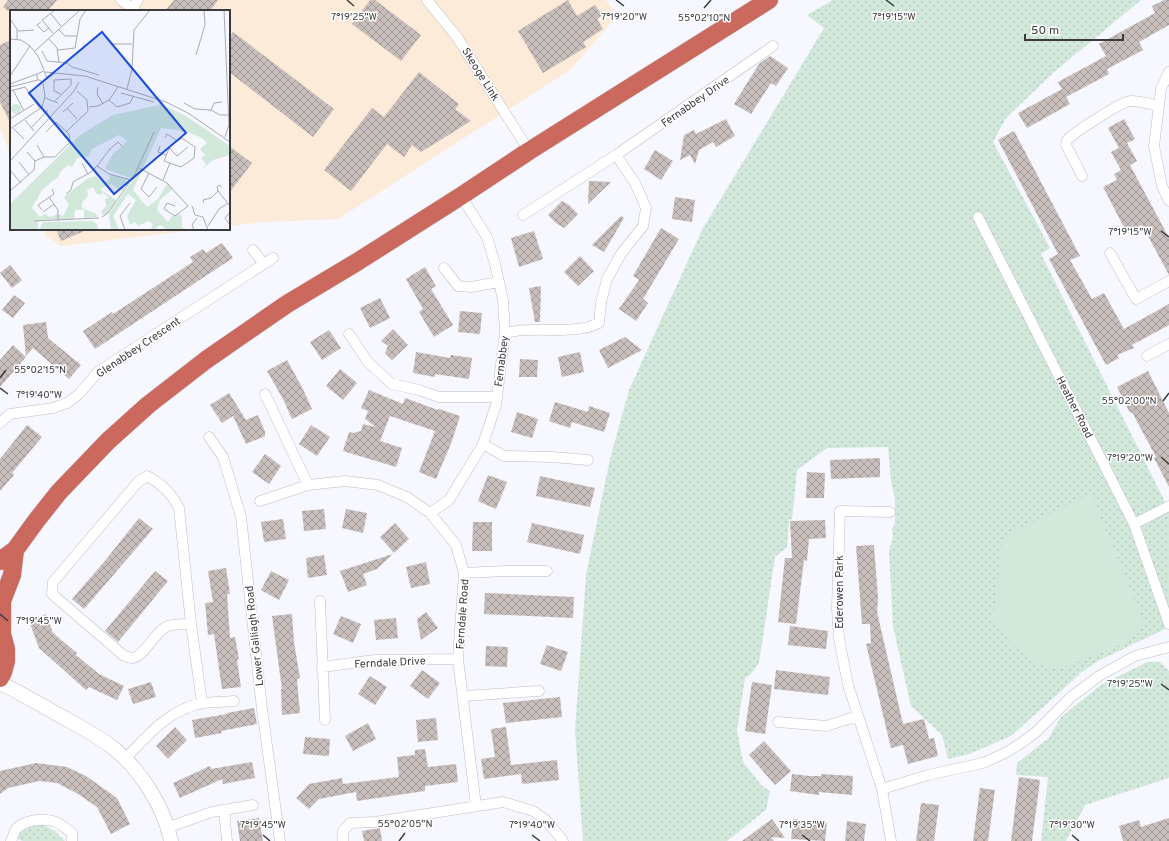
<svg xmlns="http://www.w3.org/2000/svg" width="1169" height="841" font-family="Overpass,sans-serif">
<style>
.industrial{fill:#fbebd8}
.grass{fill:url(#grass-dots)}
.green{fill:#d1e8db}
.building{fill:url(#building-cross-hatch)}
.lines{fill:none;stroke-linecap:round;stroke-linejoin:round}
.street-casing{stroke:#bdbec6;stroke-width:11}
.secondary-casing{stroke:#bdbec6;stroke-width:15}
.highway-casing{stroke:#d4d4d5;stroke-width:19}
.street{stroke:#fff;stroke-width:10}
.secondary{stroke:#fff;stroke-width:14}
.highway{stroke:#cb695e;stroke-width:18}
.ticks{fill:none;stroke:#3a3b3e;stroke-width:1.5}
.labels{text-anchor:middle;stroke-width:3;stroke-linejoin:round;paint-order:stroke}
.street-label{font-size:11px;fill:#3a3b3e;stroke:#fff}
.inset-road{fill:none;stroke:#abacb2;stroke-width:1}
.view{fill:#1d4ed8;fill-opacity:0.15;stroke:#1d4ed8;stroke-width:2}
.inset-edge{fill:none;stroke:#3a3b3e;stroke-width:2}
.ticks-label{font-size:10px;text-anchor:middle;fill:#3a3b3e;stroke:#fff;stroke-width:3;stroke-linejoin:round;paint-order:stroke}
</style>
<defs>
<pattern id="grass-dots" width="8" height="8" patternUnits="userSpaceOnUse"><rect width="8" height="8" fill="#d1e8db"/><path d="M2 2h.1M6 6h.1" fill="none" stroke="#b4c8bd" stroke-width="1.8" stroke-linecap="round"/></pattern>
<pattern id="building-cross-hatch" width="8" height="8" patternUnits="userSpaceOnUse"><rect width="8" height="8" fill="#c8bfbc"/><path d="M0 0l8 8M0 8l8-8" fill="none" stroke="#a39c9a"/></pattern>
</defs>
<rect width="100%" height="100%" fill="#f6f7ff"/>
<path class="industrial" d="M0,0H606L617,16L570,70L338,219L263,222L229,226V11H11V155L0,129Z
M43,229H203L61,246L46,236Z"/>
<path class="grass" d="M833,0H1141L1053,73L1006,118L993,142L1050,248L1041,254L1169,510V627L1096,662L1082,672L1011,736L969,754L948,759L942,735L911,706L893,626L889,551L893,536L892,529L895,524V498L891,481L888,447L827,448L797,470L792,519L789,520L787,547L775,557L759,663L750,675L745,678L737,730L743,762L762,786L770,791L766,810L727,841H583L575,730L586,575L610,459L629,390L702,230L824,28L807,15Z
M1147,662H1160L1169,671V778L1085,805L1066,841H1041L1048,777L1016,775L1017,763L1049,738L1061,717L1101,685Z
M43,825L55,831L65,841H22L17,838C21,827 33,826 43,825Z"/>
<path class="green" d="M1091,494L1143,620L1139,632L1129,641L1062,668L1049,667L1030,659L1010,643L993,620L1003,537Z"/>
<path class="building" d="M8,0H57L48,11H8L3,7Z
M174,0H218L210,11H165Z
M370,0H375L421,35L401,61L352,24Z
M568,0L577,16L595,5L602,15L597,19L603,29L583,42L586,47L543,73L518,31Z
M1164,0H1169V25L1139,42L1143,50L1107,69L1109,74L1066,97L1070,104L1027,128L1018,113L1062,89L1064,93L1058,82L1106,56L1099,44L1155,13L1152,6Z
M233,32L334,109L313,137L229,72V38Z
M11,40V124L0,102V45Z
M770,56L788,68L776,86L771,83L751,114L734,104L759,64Z
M419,72L459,104L455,109L471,121L421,152L412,145L404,157L387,144L351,191L324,170L372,108L384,117Z
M726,119L735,136L716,147L713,142L699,150L695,164L690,155L680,160L684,135L694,130L696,134Z
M1124,119L1135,139L1121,146L1127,143L1137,161L1130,165L1169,238V275L1142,225L1127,233L1103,187L1117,180L1114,174L1121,170L1111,152L1119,148L1108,128Z
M1014,131L1080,256L1070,260L1092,299L1104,293L1124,329L1169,304V325L1132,345L1134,348L1117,355L1119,358L1106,365L1049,259L1058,254L998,140Z
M229,146L252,163L229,193Z
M655,150L673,161L661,180L644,169Z
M589,181L611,182L588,204Z
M675,197L695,200L692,222L672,219Z
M562,201L569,205L578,214L564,228L556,223L548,215Z
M621,216L624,218L604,252L592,245Z
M661,228L679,239L643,299L648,303L636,321L619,309L639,280L633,276Z
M56,229H89L61,241Z
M534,231L543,259L519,267L511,238Z
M222,243L233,258L95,349L83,331L112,312L113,314L193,262L190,257L203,249L206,253Z
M580,256L594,271L578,286L564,272Z
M10,265L22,280L12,288L0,273Z
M425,267L436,286L431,289L453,325L434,337L419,312L423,309L406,279Z
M541,286L540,322H535L529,288Z
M14,295L25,303L13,318L2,310Z
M380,298L390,318L370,328L360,308Z
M460,311L482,313L480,334L458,332Z
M46,322L48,338L81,365L69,379L33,348L26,356L23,325Z
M393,329L408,345L392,360L385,353L388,346L381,341Z
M329,330L341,348L322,360L310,342Z
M625,337L642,350L608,368L599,350Z
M13,345L26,357L0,387V360Z
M416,352L450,358L451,355L472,358L469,379L435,374V377L413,373Z
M580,352L584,372L562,377L558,357Z
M520,359L538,360L537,377H519Z
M287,360L303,389L312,409L292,419L283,399L267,371Z
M340,369L357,383L343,400L326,386Z
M1148,371L1169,413V487L1154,458L1156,457L1132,412L1130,413L1117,387Z
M369,390L403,404L405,398L438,410L439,409L460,416L452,441L436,479L419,472L435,431L390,416L380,441L402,448L396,467L343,451L349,432L353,433L361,431L363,424L376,427L365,419L368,411L361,408Z
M229,393L246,420L258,415L265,432V436L246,444L233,416L222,423L210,405Z
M555,402L588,412L589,406L610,413L604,432L572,422L570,428L549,421Z
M517,412L538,419L532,438L511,432Z
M27,425L42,437L12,473L14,475L0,491V459Z
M311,425L330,437L317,456L299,444Z
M265,454L281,466L269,484L252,472Z
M880,458V477L831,479L830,460Z
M807,472L825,473L824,498H806Z
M488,475L507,482L496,509L478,501Z
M540,476L595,488L590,507L536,496Z
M324,509L326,529L304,531L302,511Z
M346,509L367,513L363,533L342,528Z
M139,518L153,529L84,609L72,599L104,562Z
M283,519L286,539L264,542L261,522Z
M825,520L826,538L809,539L807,561L804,560L796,624L778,622L785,558H792L790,521Z
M473,522H492V551H472Z
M395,523L409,539L394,553L380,537Z
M532,523L584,535L580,554L527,542Z
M874,545L878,598L877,612L903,724L924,719L929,739L934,738L938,756L908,764L903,745L891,748L866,644L871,643L870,624H862L856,546Z
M393,554L377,569L363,574L367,585L348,592L340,571Z
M324,555L327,575L308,578L306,558Z
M426,562L430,584L411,588L406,567Z
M226,568L230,594H227L230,638L235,637L239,659L237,660L241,687L222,689L214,634L208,635L205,603L213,602L208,571Z
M155,571L168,581L118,642L105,631Z
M271,571L289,580L279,600L261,590Z
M485,593L574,597L573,618L484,614Z
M426,612L438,628L421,640L417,619Z
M46,614L53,633L77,653L76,655L99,674L124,686L117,700L89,687L86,690L39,648L29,621Z
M292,614L294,642L300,678L297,679L300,713L282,715L281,689H282L272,616Z
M341,616L361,624L353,643L333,634Z
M396,618L398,638L376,640L374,620Z
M790,626L828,631L826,649L788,645Z
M547,645L568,652L561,671L540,664Z
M486,646L508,647L507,667L485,666Z
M422,670L440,683L428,699L410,686Z
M776,670L830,677L828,695L774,689Z
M370,676L387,687L375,705L358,694Z
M151,682L156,697L133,704L128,689Z
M752,682L772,685L765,734L745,731Z
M560,697L562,717L506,723L503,703Z
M254,708L257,724L221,731L222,733L195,738L192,720L227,714V713Z
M436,718L438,740L418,742L416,720Z
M368,723L376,739L353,751L345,736Z
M175,727L187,740L168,759L156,746Z
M506,727L511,765L557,760L559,780L522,784L521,774L484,779L481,759L495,757L491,729Z
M305,737L330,739L329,756L303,754Z
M764,741L791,771L775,785L749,755Z
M425,749L428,767L456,764L458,782L425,786V791L357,801L356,792L319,799L309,809L296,798L309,784L342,778L343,784L399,777L397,757L415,755V750Z
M252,762L255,778L223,784L222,779L180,798L173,783L210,766L211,769Z
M36,763L67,767L86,776L117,798L130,824L111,834L97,807L78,794L57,783L39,781L8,788L0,794V771Z
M792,774L810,776H821V774L853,776L852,795L819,792V795L790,791Z
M1019,777L1040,780L1032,841H1011Z
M980,788L995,790L988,841H973Z
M921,803L939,805L934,841H916Z
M259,818L263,841H240L237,821Z
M1169,818V841H1123L1119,826L1139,820L1141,827Z
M772,819L785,838L771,837L774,841H742Z
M793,819L827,823L825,841L791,839Z
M847,821L866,824L864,841H845Z
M380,828L382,841H364L362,831Z"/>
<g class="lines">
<defs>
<path id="street" d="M121,0L136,11
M427,0L457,37L529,151
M132,8L138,0
M1169,72L1161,89L1154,146L1162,186L1169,201
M1082,176L1066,145L1067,140C1075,132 1122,101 1131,101C1140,101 1150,104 1158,106
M523,215L616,155L773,46
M978,217L1134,524L1169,624
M253,250L264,264
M1110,253L1136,299L1169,281
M444,268L458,286L471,287L499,282
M505,333C513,331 522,330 530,330C552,329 579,333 599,323L601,303L607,279L621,254L643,226L646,208L635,183L616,155
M349,334L368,362L392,384L419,390L439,397H497
M1147,356L1169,344
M265,394L308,485
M0,423L10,414L53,408L67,403L79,394L99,371L273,258
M209,437L223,457L241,517L262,709L280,841
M483,444L504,456L552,457L588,460
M260,501L308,485L345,481L378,485L407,497L430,513L456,545L464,573L458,659L476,806
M430,513L449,500L483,444L496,405L505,333L503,300L495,264L487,237L461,196
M1134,524L1169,506
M464,573L506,571H547
M320,601L325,720
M191,624C183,625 172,623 166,627C155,632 143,658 132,658C129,658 125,656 123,655L52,594L53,582L138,482L147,476C161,483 172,494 179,508L191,624L202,703
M322,667L375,660L458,659
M463,696L539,691
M778,722L826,726L858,716
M125,759C147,736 169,709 203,703C213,702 223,702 234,701
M882,789L848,685L839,638L837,609L840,511L890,512
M224,810L227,841
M169,827L212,812L253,805
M11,841C13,837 14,832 16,829C25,820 41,818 53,821C60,823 66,829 72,833V841
M343,841V831L350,823L375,822L503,802L533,811L546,820L563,841
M891,841L882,789L928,775L983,763L1005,753L1020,744L1036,732L1071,697L1099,676L1135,656L1169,647"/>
<path id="secondary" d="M0,683C19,692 38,703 57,714C75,724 95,734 112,747C140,769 164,806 171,841"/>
<path id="highway" d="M0,561L15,550L36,521L59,492L108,441L148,405L206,360L287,304L357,262L461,196L529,151L769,0
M0,678L3,672L6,661V649L2,634V601L12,575L15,550"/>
</defs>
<use href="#street" class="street-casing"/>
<use href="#secondary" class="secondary-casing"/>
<use href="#highway" class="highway-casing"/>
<use href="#street" class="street"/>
<use href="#secondary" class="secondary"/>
<use href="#highway" class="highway"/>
</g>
<path class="ticks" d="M347,0L354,6M616,0L624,6M886,0L894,6M704,8L711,0M1161,231L1169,237M0,378L6,370M0,388L8,394M1163,401L1169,393M1161,457L1169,464M0,614L8,621M1161,684L1169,690M263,835L270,841M532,835L540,841M802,835L810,841M1072,835L1079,841M399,841L405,833"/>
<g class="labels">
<g class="street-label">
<text transform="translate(481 74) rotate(58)" y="4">Skeoge Link</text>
<text transform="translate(695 101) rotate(-35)" y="4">Fernabbey Drive</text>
<text transform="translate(138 347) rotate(-34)" y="4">Glenabbey Crescent</text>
<text transform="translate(501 361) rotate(-83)" y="4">Fernabbey</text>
<text transform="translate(1075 407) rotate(63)" y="4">Heather Road</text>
<text transform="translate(839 592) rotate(-90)" y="4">Ederowen Park</text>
<text transform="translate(462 614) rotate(-86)" y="4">Ferndale Road</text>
<text transform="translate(254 636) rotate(-96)" y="4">Lower Galliagh Road</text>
<text transform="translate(390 662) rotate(-3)" y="4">Ferndale Drive</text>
</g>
</g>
<g transform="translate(10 10)">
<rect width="220" height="220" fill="#f6f7ff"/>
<path d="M149,93L176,106L220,136V145L203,150L191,160L196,154L191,148L195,145L190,139L197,133L192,128L175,121L151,118L123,180L137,197L148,189L157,174L163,179L150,190L147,200L158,212L162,206L170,204L172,208V217L176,220H154L155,218L150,215L144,220L141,218L143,214L138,211L128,216L125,212L120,215L117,206L126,190L118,184L103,206L109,220H101L99,204L123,169L95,159L102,145L117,131L109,125L82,139L79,146L67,148L62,157L58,155L51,161L48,167L32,180L22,198L30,207L35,204L41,207L47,204L53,206L59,195L54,187L78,168L86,166L94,173L100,169L99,165L117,169L112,181L101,174L90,179L106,190L97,204L93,205L91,202L96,196L95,189L99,188L93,182L91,185L86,183L83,177L77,180L78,186L72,192V198L86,204L88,207L74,208V200H65L64,209L28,210V220H0V194L70,125L103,105L149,95ZM82,211L87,214L88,220H29L33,212Z" fill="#d1e8db"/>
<path d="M1 99a5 5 0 1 1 10 0a5 5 0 1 1-10 0ZM118,148L128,152L119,166L109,159L110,153Z" fill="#d1e8db"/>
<path class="inset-road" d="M214,0L219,115L215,127M41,4L51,16M0,9L7,19V29M31,12L27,15L34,22L39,18M48,19L55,26H67M8,21L24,20M43,23L32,10L45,0M38,28L47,38L49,52M0,29L11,30L20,36L28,46L34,60M100,34H122M48,40L65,38L70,9L76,0M25,41L70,0M32,41L37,51L57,53L62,57L89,65M186,45L195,15L194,0M35,62L75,66L156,92L178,103L220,132M0,66L20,36M37,68L34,61L27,64V69L33,72L45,63M0,74L27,64M0,77L28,70M88,77L87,84L93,94M117,79L122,59L124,20L140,0M3,80L14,101M0,81L15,77L30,99M111,83L144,92M35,88L48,93M99,90L107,97L120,93L123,87M45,91L61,75V69L44,70V81L51,84M174,93L185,99L201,100L210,105H218M79,97L88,96L99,90L108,77M57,98L67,109M201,100L204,93L212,92M53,102L63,93M0,109L24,94M15,110L24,121M3,118L14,129M21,118L38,100M0,119L32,97L35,86L33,73M56,122L78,101L77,90L67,81M155,128L157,124L166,130M172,128L185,137L184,148L171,157L154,151L160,136ZM27,135L34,147M150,136L148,142L156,145M159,138L167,146L178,137M0,151L64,81L69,72M25,151L34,147H45L60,132L59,124L46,112L36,122M9,152L19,165M72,153L78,164M87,156L100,139L108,132L112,136M129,158L157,173L178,196L165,206L154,199L157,193L165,196M0,160L11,173M139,163L131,179L139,187L147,177M153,170L160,153M0,181L24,160L25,151L17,142M208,181L220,196M56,184L61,180L63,172L81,162L87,156L99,164L121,170M39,187L48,200V211M194,193L193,190L201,188L208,181L207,177L209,175L212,177M182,196L185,205L193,207L198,220M32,200L28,195L44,184L42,179M33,202L44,194M220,202L215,208L220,215M92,207L98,203L125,164L144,122M24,211L89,208M198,216L209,199L218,193M115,220L110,206L120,193M184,220L182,215L187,208"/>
<path class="view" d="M92,22L176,123L104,184L19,83Z"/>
<rect width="220" height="220" class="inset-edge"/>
</g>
<g class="ticks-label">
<text x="354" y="20">7°19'25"W</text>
<text x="624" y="20">7°19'20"W</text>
<text x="894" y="20">7°19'15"W</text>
<text x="704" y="21">55°02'10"N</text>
<text x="1130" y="235">7°19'15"W</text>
<text x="40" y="373">55°02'15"N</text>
<text x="39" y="398">7°19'40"W</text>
<text x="1129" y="404">55°02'00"N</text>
<text x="1130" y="461">7°19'20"W</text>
<text x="39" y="624">7°19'45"W</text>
<text x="1130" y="687">7°19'25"W</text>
<text x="405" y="827">55°02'05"N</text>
<text x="263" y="828">7°19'45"W</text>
<text x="532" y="828">7°19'40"W</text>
<text x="802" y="828">7°19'35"W</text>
<text x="1072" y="828">7°19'30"W</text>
</g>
<path d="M1025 34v6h98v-6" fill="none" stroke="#3a3b3e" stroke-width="2"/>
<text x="1031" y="34" font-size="12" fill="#3a3b3e" stroke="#ffffff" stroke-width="3" paint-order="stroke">50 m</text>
</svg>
